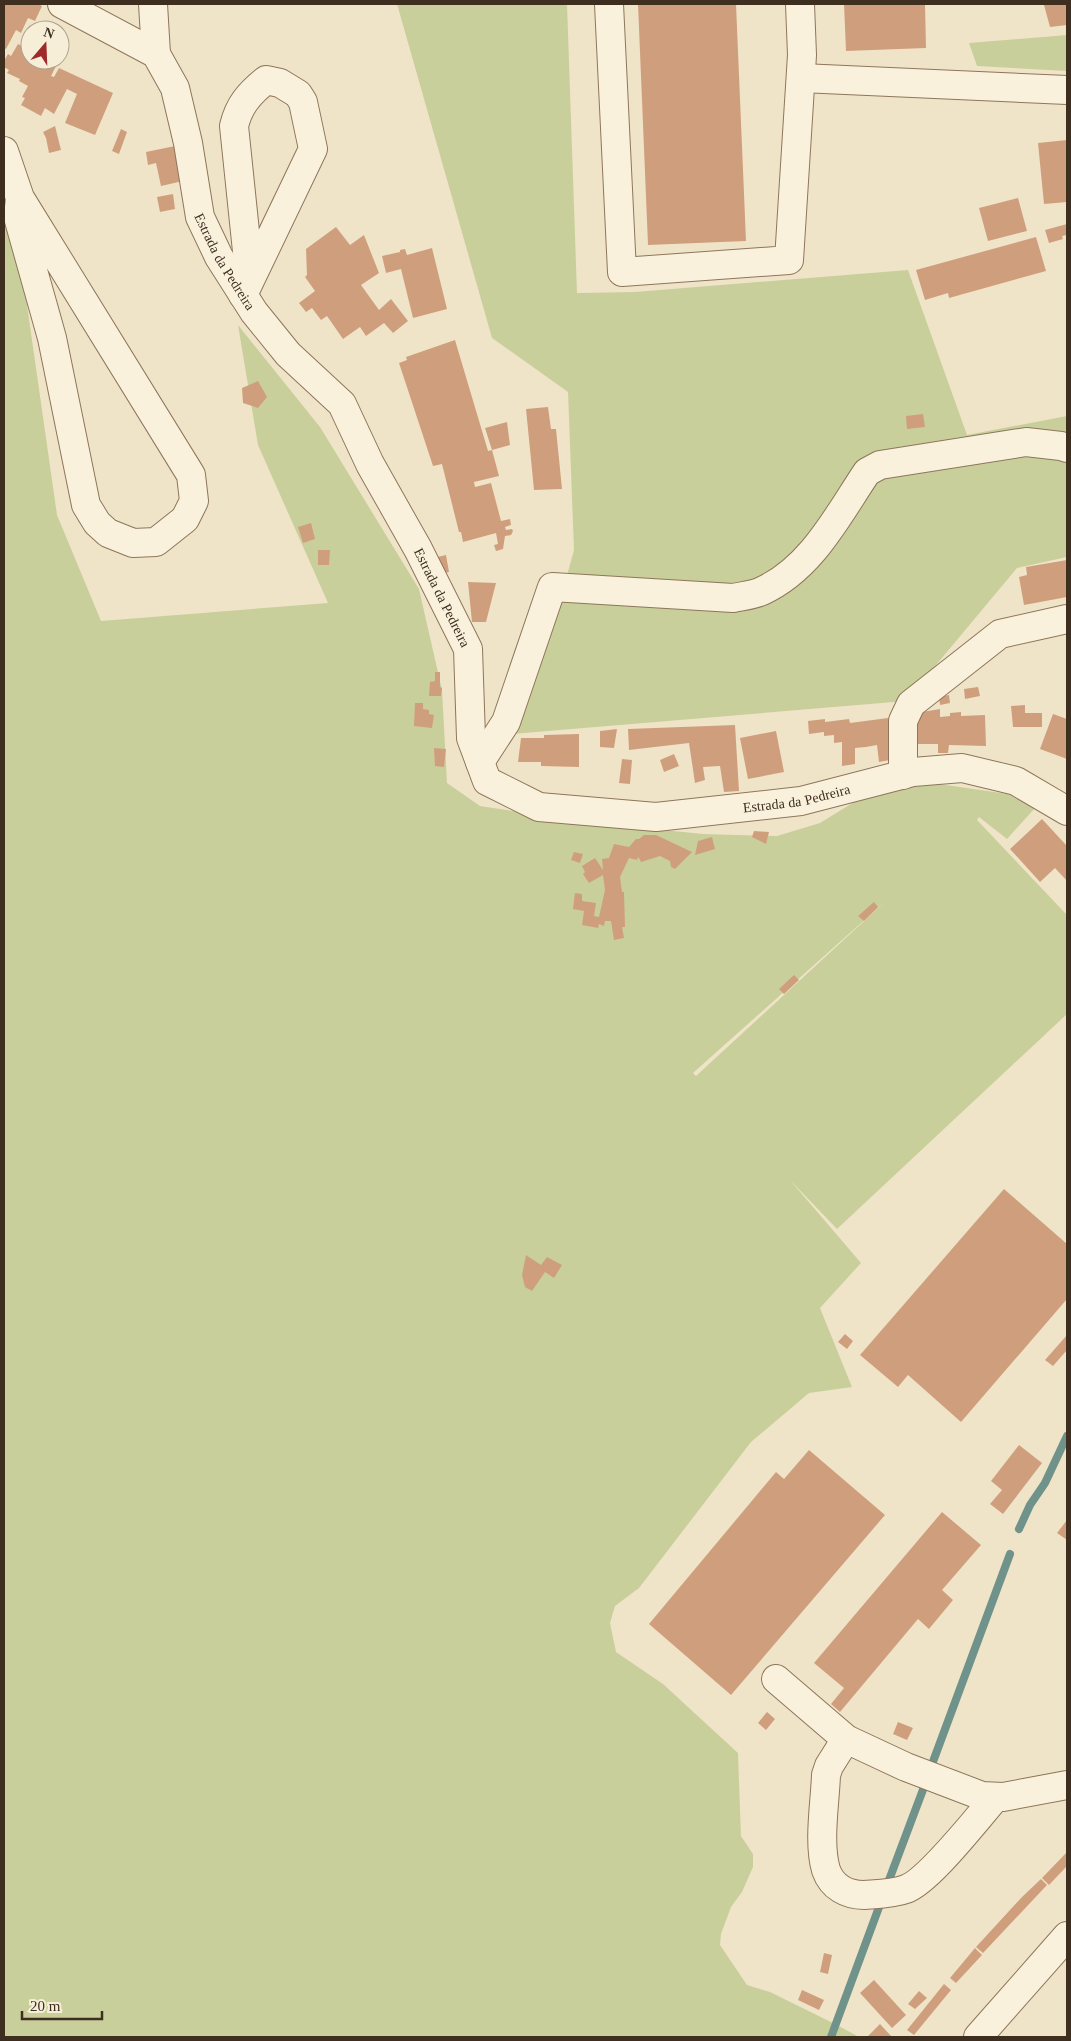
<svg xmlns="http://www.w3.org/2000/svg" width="1071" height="2041" font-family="'Times New Roman',serif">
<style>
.green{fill:#c9cf9b;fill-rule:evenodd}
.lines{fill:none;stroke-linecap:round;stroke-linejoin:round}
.stream{stroke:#6f938a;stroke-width:8}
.building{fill:#cf9f7d}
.minor-casing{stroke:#8d765c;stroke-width:30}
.minor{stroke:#faf1dc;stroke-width:28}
.labels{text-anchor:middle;stroke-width:4;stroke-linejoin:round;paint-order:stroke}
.street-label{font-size:14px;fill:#3d2e20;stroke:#f7eed8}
</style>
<rect width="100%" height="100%" fill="#f0e4c8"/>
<path class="green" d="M397,4H567L577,293L635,292L908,270L967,435L1067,416V557L1017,568L906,701L512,734L556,615L574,550L568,392L492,338Z
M1067,35V71L977,66L969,43Z
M4,202L19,249L57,515L101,621L328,603L258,445L238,325L320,427L419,589L442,690L447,783L480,806L595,823L703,834L777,836L820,823L872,791L939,784L1008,794L1036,807L1007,839L979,817L977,820L1067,915V1014L837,1229L790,1180L861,1263L820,1308L852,1387L809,1393L751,1442L639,1588L615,1606L610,1623L616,1652L663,1684L738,1753L741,1836L753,1854V1867L742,1892L731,1907L721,1934L720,1945L747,1985L770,1992L837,2025L859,2037H4ZM888,899L696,1076L693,1073Z"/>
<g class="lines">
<path class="stream" d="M1019,1529L1030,1505L1045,1483L1067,1436
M931,1767L1010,1554
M886,1888L924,1787
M831,2037L882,1899"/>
</g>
<path class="building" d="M4,4H38L42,6L35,21L28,18L21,33L16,30L6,49L4,48Z
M638,4H736L746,241L648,245Z
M844,4H925L926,48L846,51Z
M1048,4H1067V25L1050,27L1044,5Z
M18,44L30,50V60H53L58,62L51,76L54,77L59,68L113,93L95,135L65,123L77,94L67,89L54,114L45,108L41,116L21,105L25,98L22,97L28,86L19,81L20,79L7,73L9,70L4,67V61L8,54L11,56Z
M55,126L61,150L49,153L46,138L43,132Z
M121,129L127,132L119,154L112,151Z
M1067,140V202L1044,204L1038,143Z
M175,146L183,181L161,186L156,163L148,165L146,152Z
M173,194L175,209L160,212L157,197Z
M1018,198L1027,231L988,241L979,208Z
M1067,224V235L1062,236L1063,239L1049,243L1045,230Z
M336,227L350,245L364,235L379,273L361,285L379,310L391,299L408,321L393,333L384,323L366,336L360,327L343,339L327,316L321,320L312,308L306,312L299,303L315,291L305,277L307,275L306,249Z
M1036,237L1046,271L949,298L948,293L925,300L916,270Z
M432,248L447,309L413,318L401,269L386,273L382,256L400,252V250L405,249L407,255Z
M455,340L488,451L492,450L499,476L474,482L475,487L491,483L501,521L510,519L511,525L505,527L506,530L512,529L513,531L511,535L505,536L503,549L496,551L494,545L498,544L496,533L463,542L461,532H459L442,464L433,466L399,363L407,360L406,357Z
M258,381L267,397L258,408L243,403L242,388Z
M548,407L551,429H556L562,489L534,490L526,409Z
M923,414L925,427L907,429L906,416Z
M507,422L510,445L492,450L485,428Z
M311,523L315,539L303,543L298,527Z
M318,550H330L329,565H318Z
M446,555L449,572L436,575L433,558Z
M1067,560V597L1024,605L1019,577L1027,575L1026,567Z
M468,582L496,583L486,622H472Z
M435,672H440V687L442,688L441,696H429L430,682L435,681Z
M978,687L980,696L965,699L964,689Z
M949,695L950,703L940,705L939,697Z
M415,703H423V709L429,710V714L434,715L432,728L414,726Z
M1025,705V713H1042V727H1013L1011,706Z
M940,709V717L950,716V713L961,712V716L985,715L986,746L949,745L948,753H938V744H915L916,713Z
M1053,714L1067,719V759L1040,749Z
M888,718L891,744L890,760L879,762L877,745L866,747L855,748V764L842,766V742L834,743V735L824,736V732L809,734L808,721L825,719V722L849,719L850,723Z
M735,725L739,791L724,792L720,766L703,767L705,780L695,783L689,743L629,750L628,729Z
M617,729L614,748L600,747V731Z
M776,731L784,772L748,779L740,738Z
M579,734V767L541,766V762H518L521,738H544V735Z
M434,748L446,749L444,767L435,766Z
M674,754L679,766L664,772L660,760Z
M622,759L632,760L630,784L619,783Z
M1042,819L1067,846V881L1055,868L1040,882L1010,849Z
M754,831L769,832L766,844L752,837Z
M644,835H656L692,852L675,869L671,867L670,861L660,856L641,862L639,858L638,857L637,860L629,858L620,877L622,892H624L625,927H622L624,938L614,940L611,921H605L604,926L599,924L598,928L582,925L584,911L573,909L575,893L582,894V901L596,903L594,916L599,917L605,890L603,875L589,883L583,874L585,872L582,866L595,858L603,870L602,859L609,858L614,844L629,847L636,839H639Z
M712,837L715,849L695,855L698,841Z
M574,852L583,854L580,863L571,860Z
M874,902L878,907L864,921L858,916Z
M794,975L799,980L784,994L779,989Z
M1004,1189L1067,1244V1299L961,1422L908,1375L898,1387L860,1355Z
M526,1255L541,1265L547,1257L562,1265L554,1278L545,1272L532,1291L525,1287L522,1275Z
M845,1334L853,1341L847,1349L838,1342Z
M1067,1335V1350L1053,1366L1045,1360Z
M1019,1445L1042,1463L1003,1514L990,1504L1002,1490L991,1481Z
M809,1450L885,1515L731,1695L649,1624L776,1472L784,1479Z
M942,1512L981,1545L942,1590L953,1600L929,1629L918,1619L840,1712L831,1704L844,1688L814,1663Z
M1067,1520V1540L1057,1533Z
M767,1712L775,1719L766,1730L758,1723Z
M898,1722L913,1728L907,1740L893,1734Z
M1067,1852V1866L1049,1885L1042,1878Z
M1041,1879L1047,1885L983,1953L976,1947L1022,1897Z
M975,1948L982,1955L956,1983L950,1978Z
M824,1953L832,1955L828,1974L820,1972Z
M874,1980L906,2015L892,2028L860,1993Z
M944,1984L951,1990L914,2035L907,2030Z
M802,1990L824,2000L819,2010L798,2000Z
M919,1991L927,1998L915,2009L908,2004Z
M880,2024L892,2037H867Z"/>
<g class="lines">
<defs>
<g id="minor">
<path id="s1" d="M62,4L156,54L175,88L188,143L200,217L219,257L254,312L288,354L342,404L370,464L418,549L468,649L471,738L487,781L539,807L656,817L801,801L913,772L962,768L1016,781L1067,811"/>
<path d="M153,4L156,54"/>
<path d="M609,4L622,272L789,260L802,55L800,4"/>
<path d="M801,78L1067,90"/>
<path d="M4,151L20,198L191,475L194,501L185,519L156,542L133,543L108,533L97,523L86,505L52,338L18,217L20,198"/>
<path d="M243,295L313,149L303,102L298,94L280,83L266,80C249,94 239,105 234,126L250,280"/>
<path d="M480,762L506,722L552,587L733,598C742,596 754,595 762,591C812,568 838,515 867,472L880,465L1026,442L1061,446L1067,448"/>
<path d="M903,775V721L911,704L1000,634L1067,619"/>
<path d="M776,1679L846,1739L906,1767L982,1796L1003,1797L1067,1785"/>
<path d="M846,1739L829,1766L826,1775C825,1803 818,1843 826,1870C832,1887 847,1895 864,1895C878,1894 893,1894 906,1889C929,1881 978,1817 996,1797"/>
<path d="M978,2037L1067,1936"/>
</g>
</defs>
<use href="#minor" class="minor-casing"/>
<use href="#minor" class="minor"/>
</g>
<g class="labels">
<g class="street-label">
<text dy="5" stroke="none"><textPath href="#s1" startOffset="328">Estrada da Pedreira</textPath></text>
<text dy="5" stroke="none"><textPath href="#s1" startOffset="732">Estrada da Pedreira</textPath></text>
<text dy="5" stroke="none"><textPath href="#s1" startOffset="1242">Estrada da Pedreira</textPath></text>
</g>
</g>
<rect width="1071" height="2041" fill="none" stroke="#3d2e20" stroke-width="10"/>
<g transform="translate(45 45) rotate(19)"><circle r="24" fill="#f7eed8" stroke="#ada18e"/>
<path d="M0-4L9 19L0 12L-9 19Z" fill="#9e2a2b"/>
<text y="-8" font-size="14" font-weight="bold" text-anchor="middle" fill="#3d2e20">N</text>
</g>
<path d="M22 2011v8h80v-8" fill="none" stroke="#3d2e20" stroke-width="2.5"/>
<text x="30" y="2011" font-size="15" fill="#3d2e20" stroke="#f7eed8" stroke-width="4" paint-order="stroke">20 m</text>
</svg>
